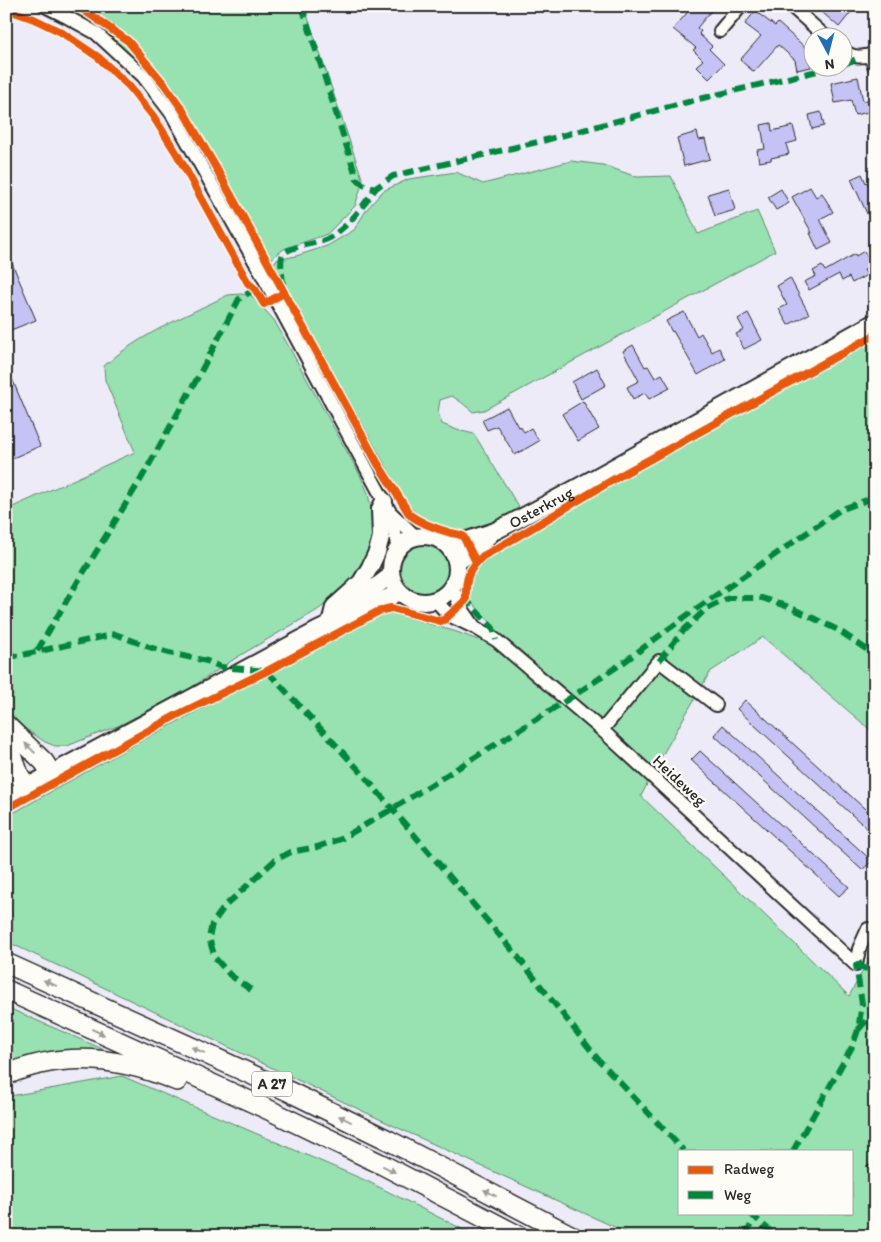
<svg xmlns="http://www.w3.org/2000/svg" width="881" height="1242" font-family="Itim,sans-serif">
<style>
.green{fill:#98e1b0;stroke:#62866e;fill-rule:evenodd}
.building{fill:#c5c3f6;stroke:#2b2b2b}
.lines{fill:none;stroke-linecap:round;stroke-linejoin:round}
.minor-casing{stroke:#2b2b2b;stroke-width:16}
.major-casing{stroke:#2b2b2b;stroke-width:20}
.highway-casing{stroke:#2b2b2b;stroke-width:22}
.path{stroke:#2b2b2b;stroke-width:2.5;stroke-dasharray:4 4;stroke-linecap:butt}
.minor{stroke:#fdfcf7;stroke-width:12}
.major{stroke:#fdfcf7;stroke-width:16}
.highway{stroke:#fdfcf7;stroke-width:19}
.quiet{stroke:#00873e;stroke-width:6;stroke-dasharray:12 6;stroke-linecap:butt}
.cycleway-casing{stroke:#fdfcf7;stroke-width:11}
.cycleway{stroke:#e8590c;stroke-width:8}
.oneway{fill:#9e9e9b}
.labels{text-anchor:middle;stroke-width:5;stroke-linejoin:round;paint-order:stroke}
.shield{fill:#fdfcf7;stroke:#6a6a68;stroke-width:1}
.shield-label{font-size:15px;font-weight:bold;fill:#2b2b2b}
.street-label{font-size:16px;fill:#2b2b2b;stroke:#fdfcf7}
</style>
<rect width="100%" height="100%" fill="#ecebf7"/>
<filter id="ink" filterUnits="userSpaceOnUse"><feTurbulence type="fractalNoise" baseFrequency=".02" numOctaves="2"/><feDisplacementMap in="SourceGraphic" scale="10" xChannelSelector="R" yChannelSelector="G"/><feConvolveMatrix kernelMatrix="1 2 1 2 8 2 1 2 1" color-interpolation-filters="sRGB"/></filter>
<g filter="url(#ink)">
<path class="green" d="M50,6H304L363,181L355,206L327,234L284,249L262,266L144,75Z
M571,161L603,165L637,177L671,176L698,234L757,211L775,251L484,410L473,412L461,402L452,396L440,400L438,413L442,424L457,430L474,434L520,509L487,525L466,533L444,528L430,522L418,516L402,495L273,265L276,260L296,256L327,246L354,230L367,209L383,191L409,179L456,172L483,184Z
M241,294L252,296L274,320L360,475L368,493L373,519L372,539L368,557L357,574L343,592L316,611L239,656L189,689L120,725L67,746H55L45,742L26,729L6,710V510L135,452L105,380L104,366C140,334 186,316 228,295Z
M875,338V734L763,637L710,672L659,761L641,796L849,996L875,949V1236H634L394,1126L6,941V817L141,741L381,614L392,613L457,632L478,640L491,623L468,598L471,578L484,559L632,472ZM680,1151H852V1213H680Z
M398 568a26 26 0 1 1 52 0a26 26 0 1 1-52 0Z
M6,1007L114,1054L6,1070Z
M122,1076L367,1181L476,1236H6V1097L10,1096Z"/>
<path class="building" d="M693,6H715L697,28L701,31L699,34L712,46L709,49L724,64L709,79L696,66L703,60L693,50L696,48L673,29Z
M815,6H846L852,11L839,27Z
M755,11L775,26L778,23L807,49L811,67L797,70L795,60L778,45L754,72L740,60L761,36L745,24Z
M858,77L863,101L870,99L873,111L855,115L851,100L835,103L831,83Z
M821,112L824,126L812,129L809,115Z
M771,123L772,131L793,126L797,141L786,144L789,154L771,158V160L759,162L757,150L765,149L761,125Z
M697,132L699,140L705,139L710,159L684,166L677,138Z
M862,174L866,183L867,182L875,199V231L851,179Z
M810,187L816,197L822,193L833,212L820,219L832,243L818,250L810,233H812L792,197Z
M729,188L735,210L715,216L708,194Z
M781,189L789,203L776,210L768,197Z
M6,249L36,320L6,332Z
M864,251L872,265L864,270L867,275L852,283L849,277L842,281L839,274L809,290L804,282L816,276L813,271L822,266L825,271L855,254L856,256Z
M790,278L809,314L788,325L779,309L787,305L777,286Z
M684,312L697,336L701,333L712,352L719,348L725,359L698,375L673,331L672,332L666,321Z
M748,313L762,340L744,349L736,334L744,330L738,319Z
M633,345L645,367L648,366L655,378L662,374L670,388L649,399L645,393L633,399L627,387L639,381L623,351Z
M6,364L40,446L6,461Z
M597,368L606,385L581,399L572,382Z
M583,401L599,429L578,441L562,414Z
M507,407L518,427L520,426L524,432L531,428L539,441L515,455L497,426L487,430L482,420Z
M745,700L875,818V836L737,709Z
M723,725L872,861L862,870L714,735Z
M700,751L849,887L839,896L691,760Z"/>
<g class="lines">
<defs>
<path id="minor" d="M45,6L67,17L96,33L143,76L172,114L258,267L390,512L398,547
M791,6L827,38
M720,31L741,6
M844,51C855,59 862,57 875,54
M869,55L875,67
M390,512L415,536
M452,587L460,606L474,626
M435,600L449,615L476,628L496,640L602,730L856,965
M602,730L659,661L716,705
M856,965L859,949L868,929"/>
<g id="major">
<circle cx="424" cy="569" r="33"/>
<path id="s1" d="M449,546L495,531L511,523L578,487L875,322"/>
<path d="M457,563L490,535"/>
<path d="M345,610L391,575"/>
<path d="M331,620L334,607L353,590L361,582L370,567L377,552L381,537L380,509L384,501"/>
<path d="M6,798L318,630L400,592"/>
</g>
<path id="highway" d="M6,725L44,762L51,773
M6,737L19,775L27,787
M6,963L288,1091L388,1140L572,1236
M6,990L267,1109L381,1164L519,1236
M6,1075C63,1050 121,1057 177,1081"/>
</defs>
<use href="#minor" class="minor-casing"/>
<use href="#major" class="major-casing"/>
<use href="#highway" class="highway-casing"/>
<path class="path" d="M867,1167L875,1157"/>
<use href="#minor" class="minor"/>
<use href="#major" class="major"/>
<use href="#highway" class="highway"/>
<path class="quiet" d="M302,6L357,179L364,185L376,188L393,176L542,141L699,99L830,68
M844,64L859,58
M283,285C283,278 279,260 283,254C289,246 317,244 327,239C349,227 362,207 376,188
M466,596V600L493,628L496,640
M37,651L77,583L141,479L198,377L239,299L255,289
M6,655L18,656L115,634L149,647L169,653L207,661L221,667L267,671L360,771L518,957L597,1058L684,1151
M659,661L682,632L706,609L729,598H762L789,607L811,617L838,630L875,655
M856,965L875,972
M251,990L230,975L215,958L209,938L212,924L225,906L275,860L291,852L317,847L341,839L392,809L567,700L624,662L693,611L840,510L875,497
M858,1030L875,1011
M793,1151L852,1047L858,1030L862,1004L856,965L875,959
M750,1213L776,1236
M745,1236L757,1214"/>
<defs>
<path id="cycleway" d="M75,6L85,11L128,41L165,85L182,109L215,166L378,464L410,515C422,524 437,529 451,533C456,534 459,534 463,536L476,562
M6,9L34,19L61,32L98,57L129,86L153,116L177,154L248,283L255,289L264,304L284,293
M6,809L177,715L267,671L379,611L391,608L440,621L444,620L466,600C465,580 468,569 483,556C531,530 577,500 625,473L875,335"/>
</defs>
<use href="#cycleway" class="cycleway-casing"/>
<use href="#cycleway" class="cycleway"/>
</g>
<defs><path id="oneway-solid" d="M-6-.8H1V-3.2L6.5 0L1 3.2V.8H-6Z" transform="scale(1.25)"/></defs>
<g class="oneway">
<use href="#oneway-solid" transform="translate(30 748) rotate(-136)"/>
<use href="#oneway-solid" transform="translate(50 983) rotate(-156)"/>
<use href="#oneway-solid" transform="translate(98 1032) rotate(25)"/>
<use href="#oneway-solid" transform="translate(198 1050) rotate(-156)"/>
<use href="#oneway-solid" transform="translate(345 1119) rotate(-154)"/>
<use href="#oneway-solid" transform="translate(389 1169) rotate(27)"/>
<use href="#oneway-solid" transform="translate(490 1193) rotate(-153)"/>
</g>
</g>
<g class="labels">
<rect class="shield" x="252" y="1071.5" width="40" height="25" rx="4"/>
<g class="shield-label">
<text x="272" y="1089">A 27</text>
</g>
<g class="street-label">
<text dy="6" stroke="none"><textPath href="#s1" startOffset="100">Osterkrug</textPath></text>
<text transform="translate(680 780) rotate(43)" y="6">Heideweg</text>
</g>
</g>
<rect width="881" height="1242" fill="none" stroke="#fdfcf7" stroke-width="25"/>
<rect x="12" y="12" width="856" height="1217" fill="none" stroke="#2b2b2b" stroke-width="2" filter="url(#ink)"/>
<rect x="678" y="1150" width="175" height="65" fill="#fdfcf7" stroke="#a9a8a5"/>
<rect x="688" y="1166" width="25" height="8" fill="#e8590c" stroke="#a9a8a5"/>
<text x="724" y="1174" font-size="15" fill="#2b2b2b">Radweg</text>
<rect x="688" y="1191" width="25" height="8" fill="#00873e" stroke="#a9a8a5"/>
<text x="724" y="1200" font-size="15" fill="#2b2b2b">Weg</text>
<g transform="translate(828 52) rotate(173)"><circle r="24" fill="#fdfcf7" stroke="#a9a8a5"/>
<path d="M0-4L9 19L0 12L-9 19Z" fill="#1f6fb2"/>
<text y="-8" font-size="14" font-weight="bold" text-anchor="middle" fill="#2b2b2b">N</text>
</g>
</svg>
